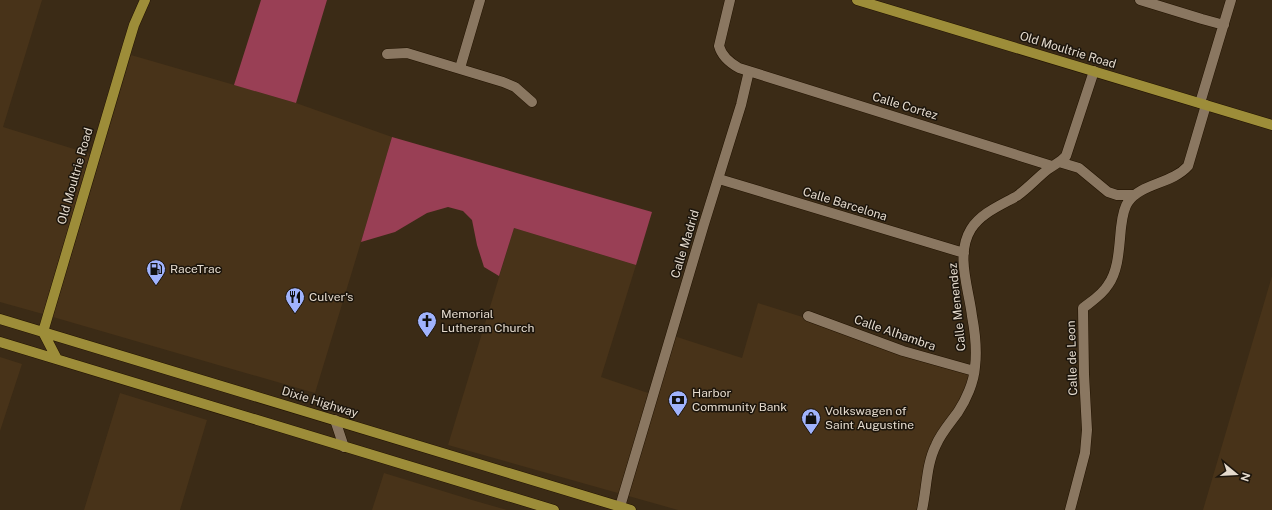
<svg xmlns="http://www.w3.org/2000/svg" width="1272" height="510" font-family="'Public Sans',sans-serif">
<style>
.built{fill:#483319}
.forest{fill:#993f55}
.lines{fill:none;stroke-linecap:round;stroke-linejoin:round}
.minor-casing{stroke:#221301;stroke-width:11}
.major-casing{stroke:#221301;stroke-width:11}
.minor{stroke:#8a7761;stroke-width:10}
.major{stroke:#9d8d39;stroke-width:10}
.labels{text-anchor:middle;stroke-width:3;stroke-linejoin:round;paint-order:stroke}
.street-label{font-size:12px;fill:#e4dacd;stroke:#1c150c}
.poi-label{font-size:12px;fill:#e4dacd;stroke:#1c150c;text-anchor:start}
</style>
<rect width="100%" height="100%" fill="#3b2b16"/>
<path class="built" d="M0,0H42L3,127L90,154L43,314L0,302Z
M131,55L296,103L392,137L361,242L315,393L53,317Z
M514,228L636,265L601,377L654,395L674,336L742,358L758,303L971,370L957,413L930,455L920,510H678L448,445Z
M1272,276V510H1203Z
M0,357L22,364L0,431Z
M120,393L207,420L180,510H84Z
M384,473L472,500L507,510H372Z"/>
<path class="forest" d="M261,0H327L296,103L234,85Z
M392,137L652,212L636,265L514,228L499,276L484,267L477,245L472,220L463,211L448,207L427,213L395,232L361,242Z"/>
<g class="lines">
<defs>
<path id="minor" d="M730,0L719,46C722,57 730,63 739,68L1052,166
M1140,0L1202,19L1224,25
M387,54L407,53L503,82L515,87L532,102
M460,68L480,0
M1200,103L1231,0
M1059,162L1079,168L1108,192L1117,195H1134
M719,179L964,253
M808,316L903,351L974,371
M335,420L344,447
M619,510L704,224L741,105L749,71
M922,510C927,488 926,465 936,445C941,433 950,423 958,412C966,400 974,382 975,367C977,351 975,332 972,316C969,289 955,255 971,229C981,213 1001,205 1017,196C1028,188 1036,179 1047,170C1053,165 1061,162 1066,156L1094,71
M1070,510L1085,453L1087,430L1084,374L1083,308C1092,301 1102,295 1108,285C1119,270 1119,246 1121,228C1122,220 1123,209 1128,202C1141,183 1172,184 1188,166L1206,105"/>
<path id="major" d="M857,0L1272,125
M0,319L631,510
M0,342L554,510
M57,359L43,332L127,48L134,25L145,0"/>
</defs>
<use href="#minor" class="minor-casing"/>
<use href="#major" class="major-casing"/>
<use href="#minor" class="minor"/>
<use href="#major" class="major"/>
</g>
<defs>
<symbol id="fuel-pin" viewBox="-11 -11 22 30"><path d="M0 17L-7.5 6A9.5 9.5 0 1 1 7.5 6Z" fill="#a0b3fd" stroke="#1c150c"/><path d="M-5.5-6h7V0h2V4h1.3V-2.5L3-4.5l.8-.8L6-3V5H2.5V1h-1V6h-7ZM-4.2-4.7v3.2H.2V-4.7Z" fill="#111"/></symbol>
<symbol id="restaurant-pin" viewBox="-11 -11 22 30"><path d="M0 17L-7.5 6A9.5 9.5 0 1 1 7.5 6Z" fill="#a0b3fd" stroke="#1c150c"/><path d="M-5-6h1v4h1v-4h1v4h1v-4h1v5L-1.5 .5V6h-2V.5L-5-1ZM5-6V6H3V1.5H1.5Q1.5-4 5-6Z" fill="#111"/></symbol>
<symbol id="church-pin" viewBox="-11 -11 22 30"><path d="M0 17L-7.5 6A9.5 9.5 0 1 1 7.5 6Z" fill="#a0b3fd" stroke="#1c150c"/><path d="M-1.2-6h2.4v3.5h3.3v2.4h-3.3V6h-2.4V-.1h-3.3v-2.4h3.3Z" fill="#111"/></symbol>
<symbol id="bank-pin" viewBox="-11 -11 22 30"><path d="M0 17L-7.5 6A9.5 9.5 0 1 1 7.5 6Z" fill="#a0b3fd" stroke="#1c150c"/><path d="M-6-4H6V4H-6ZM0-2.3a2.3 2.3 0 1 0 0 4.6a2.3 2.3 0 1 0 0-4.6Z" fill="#111"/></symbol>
<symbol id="shop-pin" viewBox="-11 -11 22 30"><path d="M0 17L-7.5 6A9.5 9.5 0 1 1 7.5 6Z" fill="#a0b3fd" stroke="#1c150c"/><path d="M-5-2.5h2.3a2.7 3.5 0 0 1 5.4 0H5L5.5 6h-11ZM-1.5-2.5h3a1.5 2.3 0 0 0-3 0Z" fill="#111"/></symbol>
</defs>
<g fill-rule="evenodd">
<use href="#fuel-pin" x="145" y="258" width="22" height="30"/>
<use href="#restaurant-pin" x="284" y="286" width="22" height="30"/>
<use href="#church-pin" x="416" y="310" width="22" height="30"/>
<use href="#bank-pin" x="667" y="389" width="22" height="30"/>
<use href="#shop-pin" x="800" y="407" width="22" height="30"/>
</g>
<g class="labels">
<g class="street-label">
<text transform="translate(1068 50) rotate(17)" y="4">Old Moultrie Road</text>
<text transform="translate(905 106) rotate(17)" y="4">Calle Cortez</text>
<text transform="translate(75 176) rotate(-74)" y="4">Old Moultrie Road</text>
<text transform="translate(845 204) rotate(17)" y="4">Calle Barcelona</text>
<text transform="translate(685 244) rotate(-73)" y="4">Calle Madrid</text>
<text transform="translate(957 307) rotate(-96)" y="4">Calle Menendez</text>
<text transform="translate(895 333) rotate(19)" y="4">Calle Alhambra</text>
<text transform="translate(1072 358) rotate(-92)" y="4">Calle de Leon</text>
<text transform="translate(320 402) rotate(17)" y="4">Dixie Highway</text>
</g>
<g class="poi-label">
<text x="170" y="273">RaceTrac</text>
<text x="309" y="301">Culver's</text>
<text x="441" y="318">Memorial<tspan x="441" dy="14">Lutheran Church</tspan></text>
<text x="692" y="397">Harbor<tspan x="692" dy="14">Community Bank</tspan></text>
<text x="825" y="415">Volkswagen of<tspan x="825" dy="14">Saint Augustine</tspan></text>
</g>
</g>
<g transform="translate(1236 474) rotate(108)" stroke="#1c150c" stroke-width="3" paint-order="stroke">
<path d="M0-3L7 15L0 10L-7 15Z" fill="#e4dacd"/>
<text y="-6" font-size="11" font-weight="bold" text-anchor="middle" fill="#e4dacd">N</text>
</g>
</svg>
